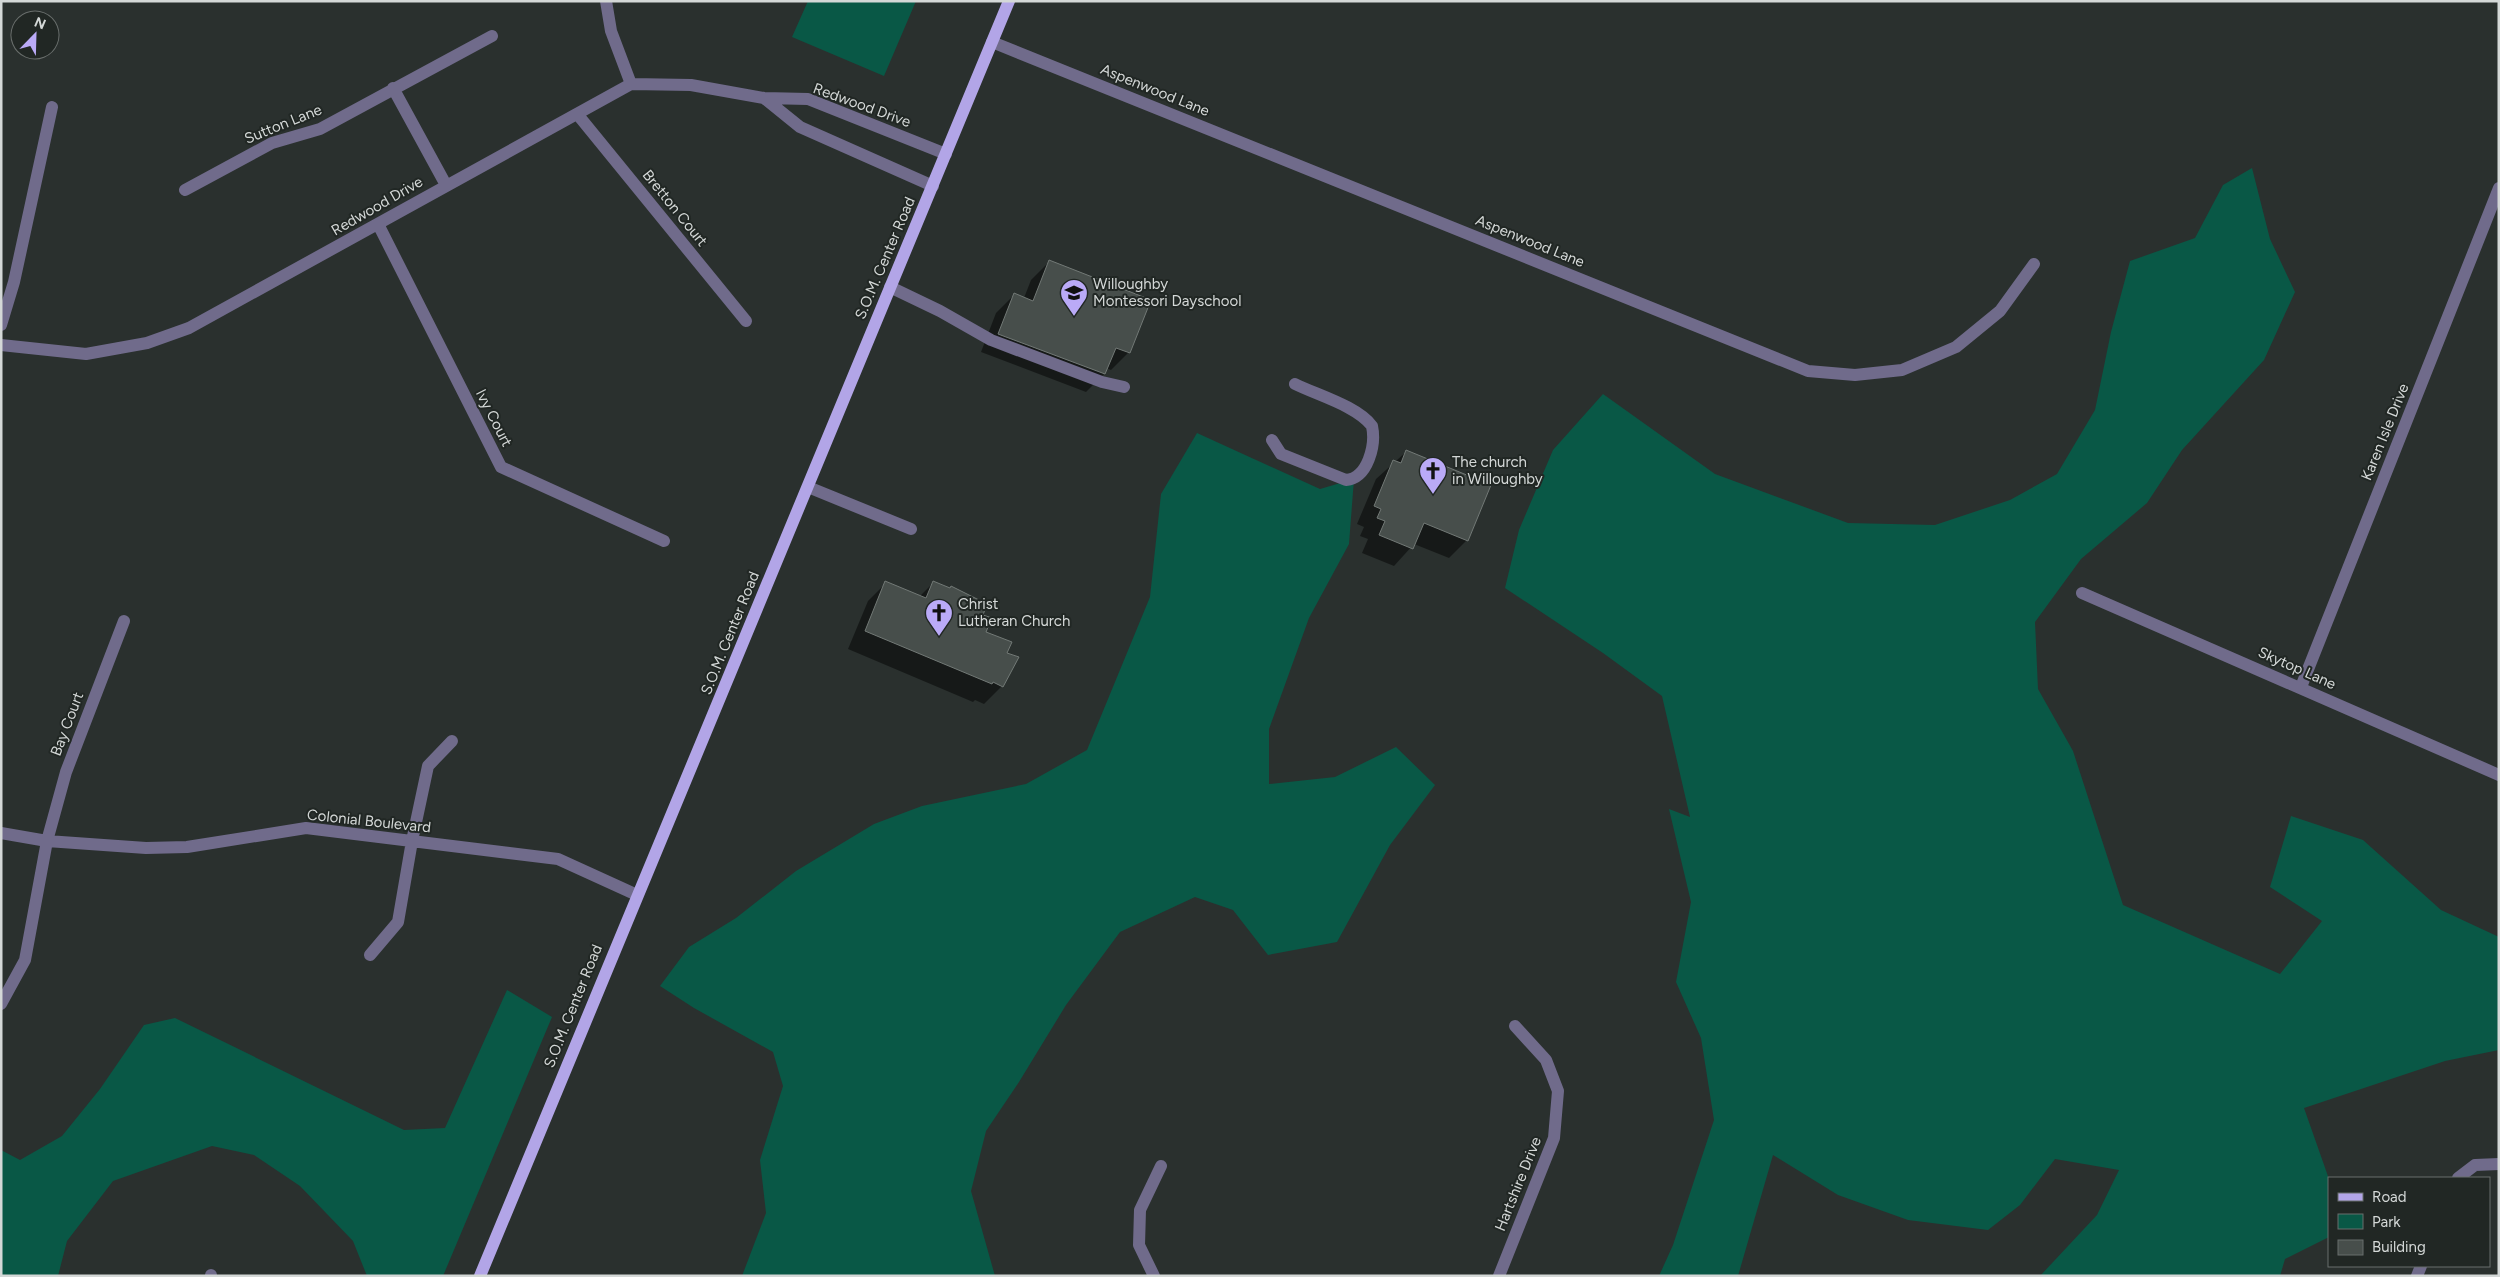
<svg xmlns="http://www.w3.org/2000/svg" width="2500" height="1277" font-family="Figtree,sans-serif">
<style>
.green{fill:#095846}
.shadow{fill:#0007}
.building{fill:#474e4b;stroke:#727976}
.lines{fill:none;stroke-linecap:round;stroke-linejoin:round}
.minor{stroke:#706b8b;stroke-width:12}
.major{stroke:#b2a5e7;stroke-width:12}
.labels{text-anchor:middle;stroke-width:4;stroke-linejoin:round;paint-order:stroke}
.street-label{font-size:15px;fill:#d4d8d7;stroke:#212724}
.poi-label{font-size:15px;fill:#d4d8d7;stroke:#212724;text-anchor:start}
</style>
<rect width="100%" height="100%" fill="#2a302e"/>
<path class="green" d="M808,1H916L884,76L792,37Z
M2252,168L2270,239L2295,292L2264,360L2182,450L2147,503L2081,559L2035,622L2038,689L2073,751L2123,905L2280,974L2322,921L2270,887L2291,816L2363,840L2441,910L2499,937V1050L2445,1061L2304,1108L2329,1179V1237L2285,1259L2280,1276H2040L2097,1215L2119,1170L2055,1159L2020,1205L1988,1230L1908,1220L1838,1195L1773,1155L1738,1276H1659L1673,1245L1714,1120L1701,1038L1676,982L1691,902L1669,809L1690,817L1662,696L1603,653L1505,588L1519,530L1553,450L1603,394L1715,474L1848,523L1935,525L2010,500L2057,474L2095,410L2111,332L2130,261L2195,238L2223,185Z
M1197,433L1320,489L1354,479L1349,544L1309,618L1269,729V784L1335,777L1396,747L1435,785L1390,845L1337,942L1268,955L1233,910L1195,897L1120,932L1066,1005L1019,1082L986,1131L971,1191L995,1276H742L766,1213L760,1160L783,1086L773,1052L694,1008L660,986L689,947L736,918L796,871L874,824L922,806L1026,784L1087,750L1150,597L1161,494Z
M507,990L552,1017L443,1276H367L353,1241L300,1186L254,1155L212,1146L113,1181L67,1241L58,1276H1V1150L20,1160L62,1136L100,1089L144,1025L175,1018L404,1130L445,1128Z"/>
<path class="shadow" d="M1049,262L1129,352L1111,370L1106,368L1104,374L1086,392L981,352L996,313L1014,295L1024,298L1031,280Z
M1407,451L1467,540L1449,558L1414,544L1394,566L1362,553L1368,539L1360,536L1364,527L1357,524L1376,479Z
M886,583L919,597L933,583L981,616L984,633L1006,653L1002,686L984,704L975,700L973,702L848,649L868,601Z"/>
<path class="building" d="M1049,260L1151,300L1130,353L1116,348L1105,374L998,334L1014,293L1033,301Z
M1406,450L1491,485L1468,541L1424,523L1413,549L1379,535L1385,521L1377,518L1381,509L1374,506L1393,460L1401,463Z
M885,581L926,598L933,581L950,588L951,586L987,604L983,615L992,618L986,632L1012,642L1007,653L1019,657L1003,687L993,682L992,684L865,631Z"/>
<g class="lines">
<path class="minor" d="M606,1L611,31L631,84
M992,42L1808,371L1855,375L1902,370L1956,347L2000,311L2034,264
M393,88L446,185
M764,98L800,127L933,186
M578,115L746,321
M185,190L272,143L320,129L492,36
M378,224L501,467L664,541
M890,287L940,311L991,340L1102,382L1124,387
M1,325L14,282L52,107
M1,345L86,354L147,343L189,328L631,84L691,85L764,98L808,99L946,154
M1272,440L1281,454L1346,480C1368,478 1376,445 1372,426C1357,406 1317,395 1295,384
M808,487L911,529
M2082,593L2499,775
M2301,687L2499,188
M1,833L47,841L146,848L187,847L306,828L558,859L637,895
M370,955L398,922L412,841L428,766L452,741
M1,1004L25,960L47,841L66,772L124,621
M2458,1178L2475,1165L2499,1164
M211,1276V1275
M1154,1276L1139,1245L1140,1210L1161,1166
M1499,1276L1554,1138L1558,1091L1546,1060L1515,1026
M2417,1276L2421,1266"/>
<path class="major" d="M480,1276L1009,1"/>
</g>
<defs>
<symbol id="school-pin" viewBox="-11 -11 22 30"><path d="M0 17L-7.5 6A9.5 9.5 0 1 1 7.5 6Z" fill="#baaaf7" stroke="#212724"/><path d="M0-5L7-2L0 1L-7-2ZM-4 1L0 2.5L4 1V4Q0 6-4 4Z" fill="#111"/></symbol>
<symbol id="church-pin" viewBox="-11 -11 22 30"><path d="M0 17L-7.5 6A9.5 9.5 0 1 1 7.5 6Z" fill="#baaaf7" stroke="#212724"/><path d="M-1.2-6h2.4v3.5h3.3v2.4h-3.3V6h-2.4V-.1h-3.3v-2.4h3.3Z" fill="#111"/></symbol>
</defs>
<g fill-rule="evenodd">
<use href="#school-pin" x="1058" y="277" width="32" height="43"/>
<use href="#church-pin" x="1417" y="455" width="32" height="43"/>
<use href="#church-pin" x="923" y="597" width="32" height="43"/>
</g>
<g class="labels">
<g class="street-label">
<text transform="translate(1155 90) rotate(22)" y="5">Aspenwood Lane</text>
<text transform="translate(862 105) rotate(20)" y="5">Redwood Drive</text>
<text transform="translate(283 124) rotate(-22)" y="5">Sutton Lane</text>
<text transform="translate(377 206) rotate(-30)" y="5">Redwood Drive</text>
<text transform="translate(675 208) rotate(51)" y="5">Bretton Court</text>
<text transform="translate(1530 241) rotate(22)" y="5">Aspenwood Lane</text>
<text transform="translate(885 258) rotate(-67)" y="5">S.O.M. Center Road</text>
<text transform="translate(494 418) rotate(63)" y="5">Ivy Court</text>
<text transform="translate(2385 432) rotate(-68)" y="5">Karen Isle Drive</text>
<text transform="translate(730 633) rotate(-68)" y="5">S.O.M. Center Road</text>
<text transform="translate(2297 668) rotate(24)" y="5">Skytop Lane</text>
<text transform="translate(67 724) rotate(-69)" y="5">Bay Court</text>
<text transform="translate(369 821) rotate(6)" y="5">Colonial Boulevard</text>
<text transform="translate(573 1006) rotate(-68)" y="5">S.O.M. Center Road</text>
<text transform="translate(1518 1184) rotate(-68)" y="5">Hartshire Drive</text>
</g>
<g class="poi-label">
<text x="1093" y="289">Willoughby<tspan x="1093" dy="17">Montessori Dayschool</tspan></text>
<text x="1452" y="467">The church<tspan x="1452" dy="17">in Willoughby</tspan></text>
<text x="958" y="609">Christ<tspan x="958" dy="17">Lutheran Church</tspan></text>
</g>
</g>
<rect width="2500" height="1277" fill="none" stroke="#d4d8d7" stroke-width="5"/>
<rect x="2328" y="1177" width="162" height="90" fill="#212724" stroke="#696e6c"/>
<rect x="2338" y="1193" width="25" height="8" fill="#b2a5e7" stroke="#696e6c"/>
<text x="2372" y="1202" font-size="15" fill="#d4d8d7">Road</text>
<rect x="2338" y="1214" width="25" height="15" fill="#095846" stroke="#696e6c"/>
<text x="2372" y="1227" font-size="15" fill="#d4d8d7">Park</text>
<rect x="2338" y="1240" width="25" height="15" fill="#474e4b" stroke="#696e6c"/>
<text x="2372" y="1252" font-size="15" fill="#d4d8d7">Building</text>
<g transform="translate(35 35) rotate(23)"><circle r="24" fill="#212724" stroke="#696e6c"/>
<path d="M0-4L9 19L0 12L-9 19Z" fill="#baaaf7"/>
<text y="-8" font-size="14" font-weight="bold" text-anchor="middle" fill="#d4d8d7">N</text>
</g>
</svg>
